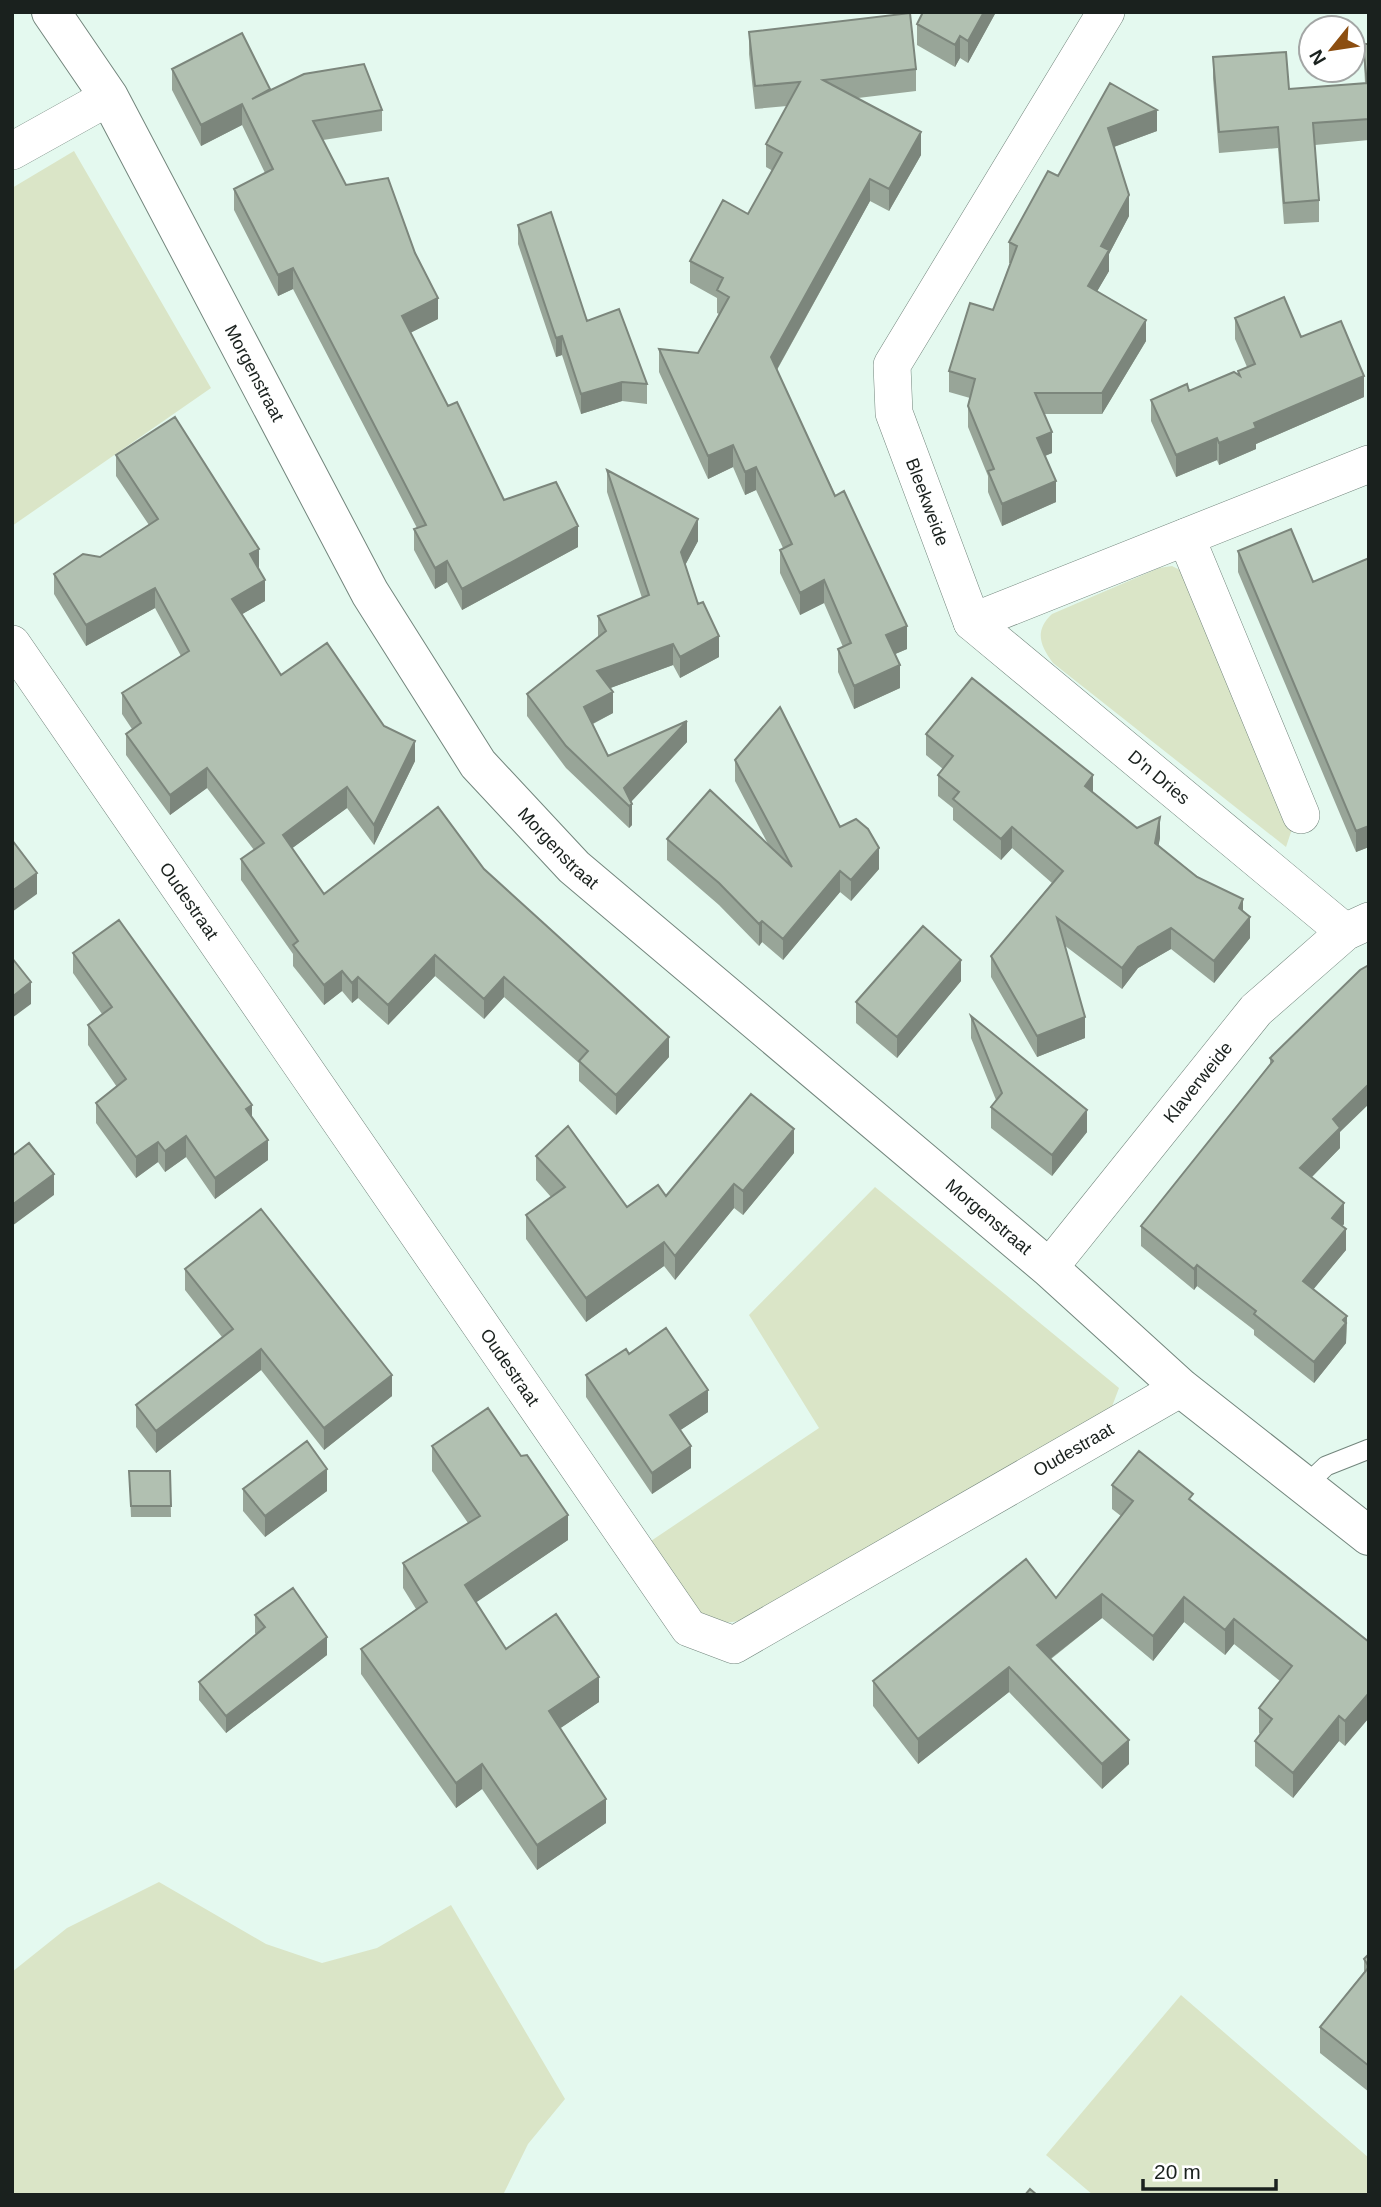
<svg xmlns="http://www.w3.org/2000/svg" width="1381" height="2207" font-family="Arial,sans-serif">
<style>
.green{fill:#dae5c7}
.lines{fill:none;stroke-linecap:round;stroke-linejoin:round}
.lane-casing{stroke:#73867d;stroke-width:21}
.street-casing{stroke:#73867d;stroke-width:38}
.secondary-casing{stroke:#73867d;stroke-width:40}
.lane{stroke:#fff;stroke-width:19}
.street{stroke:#fff;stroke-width:37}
.secondary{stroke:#fff;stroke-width:38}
.wall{fill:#98a598}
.shaded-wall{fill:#7c867c}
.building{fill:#b1c0b1;stroke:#7c867c;stroke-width:2}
.labels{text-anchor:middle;stroke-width:7;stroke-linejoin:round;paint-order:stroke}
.street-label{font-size:18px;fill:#1a211e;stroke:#fff}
</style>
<rect width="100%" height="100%" fill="#e4f9ef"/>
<path class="green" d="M74,151L211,388L12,526V188Z
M1172,566L1184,572L1292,829L1286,847L1053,663C1040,645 1034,631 1052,614L1159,568Z
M875,1187L1119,1388L1108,1417L759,1613C751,1616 741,1621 732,1622C689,1627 664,1576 642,1547L819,1428L749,1315Z
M159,1882L266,1944L322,1963L377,1948L451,1905L565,2099L528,2144L503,2195H12V1972L67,1928Z
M1181,1995L1369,2158V2195H1093L1046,2155Z"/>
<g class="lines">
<defs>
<path id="lane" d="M1306,1485L1326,1466L1369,1449"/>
<g id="street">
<path id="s1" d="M1106,12L892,365L894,413L972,622L1369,464"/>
<path d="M12,151L109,97"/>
<path d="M1186,537L1301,815"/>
<path id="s2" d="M972,622L1345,932"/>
<path id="s3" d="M12,644L689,1628L734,1645L1181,1388"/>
<path id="s4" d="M1049,1268L1256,1010L1345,932L1369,921"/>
</g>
<g id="secondary">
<path id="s5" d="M51,12L109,97L370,593L478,764L574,867L1049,1268L1181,1388L1369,1536"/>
</g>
</defs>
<use href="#lane" class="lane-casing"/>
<use href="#street" class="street-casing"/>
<use href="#secondary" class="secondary-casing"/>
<use href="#lane" class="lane"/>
<use href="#street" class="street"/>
<use href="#secondary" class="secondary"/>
</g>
<path class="wall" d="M996,12L968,63L960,58L955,67L917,45V24Z
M749,32L916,69V91L858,98L921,155L889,211L870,201L777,370L907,649L895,654L900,688L854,709L838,672V649L843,647L824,603L800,615L780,573V550L783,548L756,490L745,495L733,467L708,479L659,372V349L698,353L719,314L717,313V298L690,283V261L748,214L773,171L766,167V144L787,106L755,109L749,54Z
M1363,44H1369V140L1315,145L1319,200V222L1284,224L1278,148L1219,153L1213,78V57L1289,89L1365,83Z
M172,69L270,90L382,110V131L323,140L346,185L438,319L410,333L448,406L504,500L578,547L462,610L447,582L435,589L414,550V529L417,528L293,289L278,296L234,210V189L265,173L242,125L201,146L172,90Z
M1110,83L1157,131L1114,147L1129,216L1109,254V271L1097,291L1146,341L1102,414H1044L1052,453L1045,456L1056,502L1002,526L988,492V476L968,427V406L970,398L949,392V371L993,310L1010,263H1009V242L1058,176Z
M518,225L587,321L647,384V404L622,401L581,414L562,355L556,357L518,244Z
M1235,318L1301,337L1364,397L1256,444V449L1219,465L1217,460L1176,477L1151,421V400L1189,391L1238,375V371L1247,367L1235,339Z
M116,455L259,569L265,601L242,614L281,675L384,726L415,761L374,845L347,808L292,848L324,894L484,869L669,1057L616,1115L579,1081V1063L504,997L484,1019L435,976L388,1025L358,998L352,1003L342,991L324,1005L293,966V954L241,880V859L254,850L207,788L170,815L126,755V734L132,729L122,714V693L181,656L155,608L86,646L54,594V574L100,557L149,525L116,476Z
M607,470L698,541L685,565L698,604L719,657L680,678L673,665L610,688L613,713L593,724L608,756L687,742L631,802L632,825L629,828L566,768L527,716V694L598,637V616L642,598L607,492Z
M1238,551L1313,582L1369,558V847L1356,852L1238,572Z
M926,734L1093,793L1137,828L1160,838L1158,846L1243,911L1250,938L1214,983L1171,949L1138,968L1122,989L1064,945L1085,1038L1037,1057L991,977V956L1052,883L1012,848L1001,860L953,820V808L938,796V775L943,769L926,755Z
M735,760L840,827L879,869L851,901L840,892L783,960L762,942L759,946L719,905L667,860V839L769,846L735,781Z
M73,953L252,1117L268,1160L215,1199L186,1157L165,1172L158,1162L136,1178L96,1123V1103L117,1087L88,1045V1025L102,1014L73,973Z
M961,981L897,1058L856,1023V1002Z
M971,1016L1087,1132L1052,1176L991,1128V1107L996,1100L971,1038Z
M1270,1058L1340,1132V1148L1312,1177L1344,1224L1342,1226L1346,1250L1313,1289L1347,1316L1346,1343L1314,1383L1254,1335V1330L1197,1286L1194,1290L1141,1246V1226L1270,1064Z
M794,1153L743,1215L734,1208L675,1280L664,1266L586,1322L526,1239V1215L551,1197L536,1180V1156L627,1207L666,1196Z
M185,1269L392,1396L324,1450L261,1370L156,1453L136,1427V1405L222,1337L185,1290Z
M629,1354L708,1412L680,1430L691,1468L652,1494L586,1397V1375Z
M432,1446L568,1540L476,1602L506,1649L599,1702L560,1728L606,1823L537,1870L482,1789L456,1808L361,1674V1649L416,1609L403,1588V1563L468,1523L432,1471Z
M129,1471H170L171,1517H131Z
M1112,1485L1193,1502L1369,1642L1345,1746L1339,1741L1293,1798L1255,1766V1741L1260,1734L1259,1733V1708L1280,1681L1234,1644L1225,1655L1184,1622L1153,1661L1102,1618L1051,1659L1129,1764L1102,1789L1009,1692L918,1764L873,1706V1681L1056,1598L1121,1516L1112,1509Z
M243,1489L327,1491L265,1537L243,1511Z
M255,1615L327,1655L226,1733L199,1700V1682L256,1634L255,1633Z
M1369,1954V2092L1320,2053V2027L1364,1972V1959Z"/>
<path class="shaded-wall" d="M984,12H996L968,63V41Z
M960,36V58L955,67V45Z
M242,104V125L201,146V125Z
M1157,110V131L1108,149V128Z
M921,132V155L889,211V189Z
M870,179V201L771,380V357Z
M1129,195V216L1109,254V271L1088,307V286L1101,246Z
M293,268V289L278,296V275Z
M438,298V319L402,337V316Z
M1146,320V341L1102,414V393Z
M562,336V355L556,357V338Z
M1364,376V397L1256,444V449L1219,465V443L1254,423Z
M622,382V401L581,414V394Z
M1052,432V453L1037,459V438Z
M1217,438V460L1176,477V455Z
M733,445V467L708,479V456Z
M756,467V490L745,495V472Z
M1056,481V502L1002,526V504Z
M698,519V541L681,573V552Z
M578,526V547L462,610V589Z
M259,549V569L250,554Z
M447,561V582L435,589V568Z
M265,580V601L232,620V599Z
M824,580V603L800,615V593Z
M155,588V608L86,646V625Z
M907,626V649L886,658V635Z
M719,636V657L680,678V657Z
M673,644V665L597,693V671Z
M900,665V688L854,709V686Z
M613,692V713L584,728V707Z
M687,721V742L628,805L624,788Z
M415,741V761L374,845V825Z
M207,768V788L170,815V795Z
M1093,775V796L1085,786Z
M347,787V808L283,855V835Z
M632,804V825L629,828V806Z
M1160,817V838L1155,864V843Z
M1369,826V847L1356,852V831Z
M1012,827V848L1001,860V839Z
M879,848V869L851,901V880Z
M840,871V892L783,960V939Z
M37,873V894L12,912V891Z
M1243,899V920L1239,908Z
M1250,917V938L1214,983V961Z
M762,921V942L759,946V924Z
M1171,928V949L1138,968L1122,989V968L1138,947Z
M435,955V976L388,1025V1005Z
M961,960V981L897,1058V1037Z
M342,971V991L324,1005V985Z
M358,977V998L352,1003V983Z
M504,977V997L484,1019V999Z
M31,982V1004L12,1018V997Z
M1085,1017V1038L1037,1057V1036Z
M669,1037V1057L616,1115V1095Z
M1369,1084V1104L1340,1132V1148L1300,1189V1168L1333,1119Z
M252,1105V1125L246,1109Z
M1087,1110V1132L1052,1176V1155Z
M794,1129V1153L743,1215V1191Z
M186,1136V1157L165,1172V1151Z
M268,1140V1160L215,1199V1178Z
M158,1142V1162L136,1178V1157Z
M54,1174V1195L12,1226V1205Z
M734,1184V1208L675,1280V1256Z
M1344,1203V1224L1332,1239V1218Z
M1346,1229V1250L1303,1302V1281Z
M664,1242V1266L586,1322V1298Z
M1197,1265V1286L1194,1290V1269Z
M1347,1316L1346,1343L1314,1383V1362Z
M261,1349V1370L156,1453V1431Z
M392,1375V1396L324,1450V1428Z
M708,1390V1412L670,1437V1415Z
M691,1446V1468L652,1494V1473Z
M327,1469V1491L265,1537V1516Z
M568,1515V1540L465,1610V1585Z
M1102,1594V1618L1037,1669V1645Z
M1184,1597V1622L1153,1661V1636Z
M1234,1619V1644L1225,1655V1630Z
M327,1637V1655L226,1733V1716Z
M1009,1667V1692L918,1764V1739Z
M599,1677V1702L549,1736V1711Z
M1369,1693V1718L1345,1746V1721Z
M1339,1716V1741L1293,1798V1773Z
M1129,1740V1764L1102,1789V1764Z
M482,1764V1789L456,1808V1783Z
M606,1799V1823L537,1870V1845Z"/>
<path class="building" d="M923,12H984L968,41L960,36L955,45L917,24Z
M910,13L916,69L823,80L921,132L889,189L870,179L771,357L835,496L844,491L907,626L886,635L900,665L854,686L838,649L851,643L824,580L800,593L780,550L792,544L756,467L745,472L733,445L708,456L659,349L698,353L729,297L717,290L723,278L690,261L723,200L748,214L782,153L766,144L800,82L755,86L749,32Z
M242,33L270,89L252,99L304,74L364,64L382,110L313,121L346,185L388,178L415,253L438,298L402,316L448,406L457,402L504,500L556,482L578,526L462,589L447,561L435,568L414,529L426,525L293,268L278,275L234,189L273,169L242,104L201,125L172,69Z
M1363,44H1369V119L1313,123L1319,200L1284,203L1278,127L1219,132L1213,57L1286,52L1289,89L1367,83Z
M1110,83L1157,110L1108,128L1129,195L1101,246L1109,250L1088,286L1146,320L1102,393H1035L1052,432L1037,438L1056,481L1002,504L988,471L994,469L968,406L975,379L949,371L970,303L993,310L1017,246L1009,242L1048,171L1058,176Z
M551,212L587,321L619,309L647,384L622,382L581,394L562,336L556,338L518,225Z
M1284,297L1301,337L1341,321L1364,376L1254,423L1256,428L1219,443L1217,438L1176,455L1151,400L1187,384L1189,391L1234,372L1240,376L1238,371L1255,364L1235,318Z
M175,417L259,549L250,554L265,580L232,599L281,675L327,643L384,726L415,741L374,825L347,787L283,835L324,894L438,807L484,869L669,1037L616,1095L579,1061L588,1051L504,977L484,999L435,955L388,1005L358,977L352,983L342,971L324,985L293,945L298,941L241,859L264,843L207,768L170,795L126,734L141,723L122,693L189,651L155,588L86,625L54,574L83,554L100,557L158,519L116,455Z
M607,470L698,519L681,552L698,604L703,602L719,636L680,657L673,644L597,671L613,692L584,707L608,756L687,721L624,788L632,804L629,806L566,746L527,694L606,631L598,616L649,595Z
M1291,529L1313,582L1369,558V826L1356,831L1238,551Z
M972,678L1093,775L1085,786L1137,828L1160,817L1155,843L1197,877L1243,899L1239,908L1250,917L1214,961L1171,928L1138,947L1122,968L1057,918L1085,1017L1037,1036L991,956L1063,871L1012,827L1001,839L953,799L959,792L938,775L953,756L926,734Z
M780,707L840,827L856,819L868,829L879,848L851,880L840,871L783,939L762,921L759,924L719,883L667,839L710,790L792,867L735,760Z
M12,840L37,873L12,891Z
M119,920L252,1105L246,1109L268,1140L215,1178L186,1136L165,1151L158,1142L136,1157L96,1103L126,1079L88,1025L112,1007L73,953Z
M923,926L961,960L897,1037L856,1002Z
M12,958L31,982L12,997Z
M1369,965V1084L1333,1119L1340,1128L1300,1168L1344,1203L1332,1218L1346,1229L1303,1281L1347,1316L1343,1320L1346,1323L1314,1362L1254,1314L1256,1311L1197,1265L1194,1269L1141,1226L1273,1061L1270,1058L1360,970Z
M971,1016L1087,1110L1052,1155L991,1107L1002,1093Z
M751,1094L794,1129L743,1191L734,1184L675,1256L664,1242L586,1298L526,1215L565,1187L536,1156L568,1126L627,1207L658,1185L666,1196Z
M29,1143L54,1174L12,1205V1156Z
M261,1209L392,1375L324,1428L261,1349L156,1431L136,1405L233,1329L185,1269Z
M666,1328L708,1390L670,1415L691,1446L652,1473L586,1375L626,1349L629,1354Z
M488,1408L521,1456L527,1455L568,1515L465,1585L506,1649L556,1614L599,1677L549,1711L606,1799L537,1845L482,1764L456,1783L361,1649L427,1602L403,1563L480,1516L432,1446Z
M307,1441L327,1469L265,1516L243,1489Z
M1139,1451L1193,1494L1189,1499L1369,1642V1693L1345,1721L1339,1716L1293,1773L1255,1741L1272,1719L1259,1708L1292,1666L1234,1619L1225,1630L1184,1597L1153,1636L1102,1594L1037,1645L1129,1740L1102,1764L1009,1667L918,1739L873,1681L1026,1559L1056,1598L1133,1501L1112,1485Z
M129,1471H170L171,1506H131Z
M293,1588L327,1637L226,1716L199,1682L265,1627L255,1615Z
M1369,1954V2066L1320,2027L1369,1967L1364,1959Z
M1030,2189L1037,2195H1025Z"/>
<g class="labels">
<g class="street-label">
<text dy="6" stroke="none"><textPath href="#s5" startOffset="415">Morgenstraat</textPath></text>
<text dy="6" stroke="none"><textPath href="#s1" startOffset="556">Bleekweide</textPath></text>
<text dy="6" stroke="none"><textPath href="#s2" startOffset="243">D'n Dries</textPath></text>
<text dy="6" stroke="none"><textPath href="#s5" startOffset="982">Morgenstraat</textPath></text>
<text dy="6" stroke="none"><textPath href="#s3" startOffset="312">Oudestraat</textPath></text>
<text dy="6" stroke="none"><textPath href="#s4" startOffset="238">Klaverweide</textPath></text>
<text dy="6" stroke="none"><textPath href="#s5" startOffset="1549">Morgenstraat</textPath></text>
<text dy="6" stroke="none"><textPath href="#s3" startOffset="878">Oudestraat</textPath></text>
<text dy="6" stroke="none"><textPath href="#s3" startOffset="1634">Oudestraat</textPath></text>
</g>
</g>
<rect width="1381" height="2207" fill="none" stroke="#1a211e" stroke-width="28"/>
<g transform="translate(1332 49) rotate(240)"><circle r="33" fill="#ffffff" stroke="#a3a6a5" stroke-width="2"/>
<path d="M0-5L12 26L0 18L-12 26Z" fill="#8c4e10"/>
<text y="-10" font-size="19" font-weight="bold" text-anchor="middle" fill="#1a211e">N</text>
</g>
<path d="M1143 2179v10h133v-10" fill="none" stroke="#1a211e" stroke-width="3.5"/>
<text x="1154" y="2179" font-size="21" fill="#1a211e" stroke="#ffffff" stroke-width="5" paint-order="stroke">20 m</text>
</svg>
